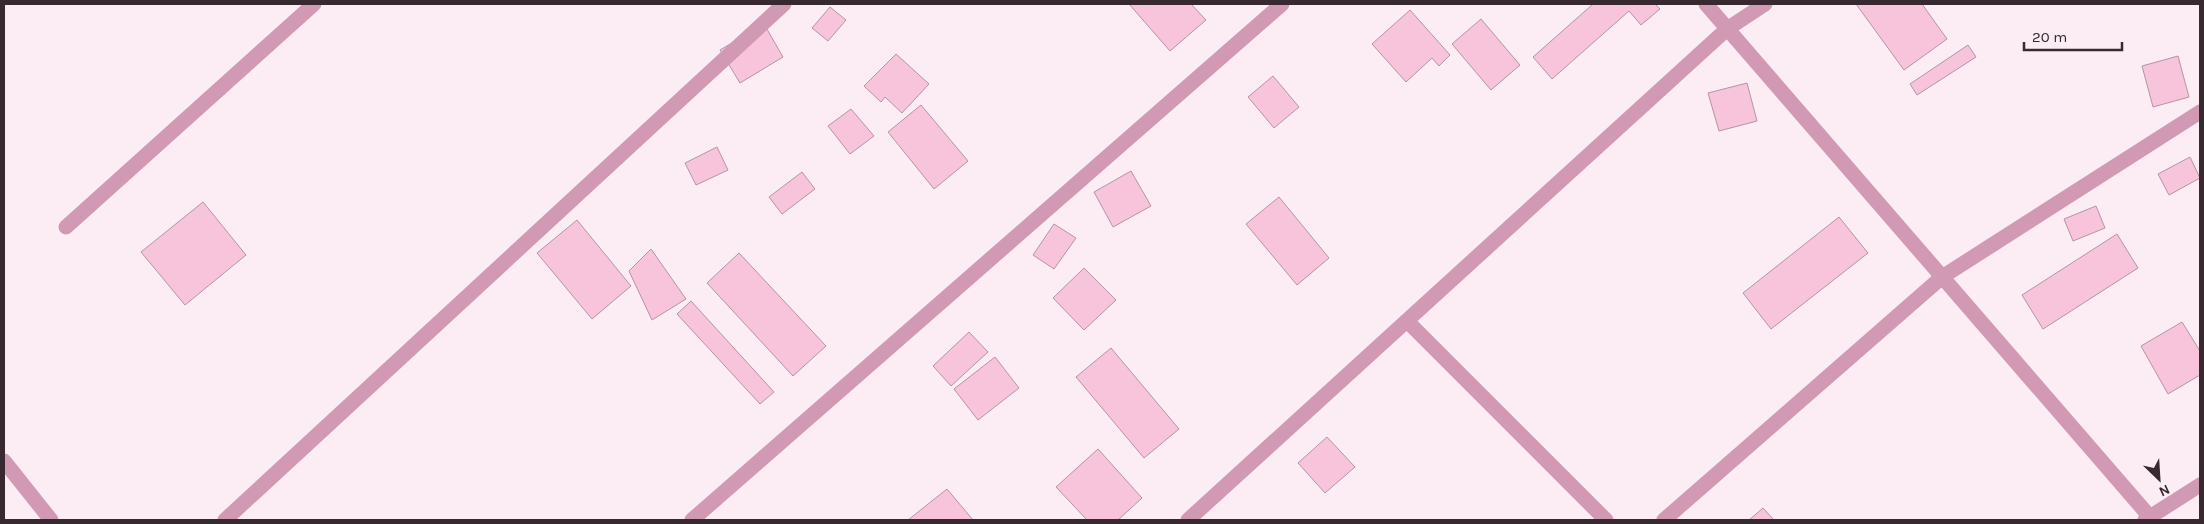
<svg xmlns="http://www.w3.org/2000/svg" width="2204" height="524" font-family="Karla,sans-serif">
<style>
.building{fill:#f8c4dc;stroke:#b594a3}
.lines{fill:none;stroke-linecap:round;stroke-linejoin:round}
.street{stroke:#d299b4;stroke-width:15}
</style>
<rect width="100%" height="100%" fill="#fbedf3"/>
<path class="building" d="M1129,4H1191L1206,20L1170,51Z
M1593,4H1655L1660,9L1641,25L1629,11L1552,79L1533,57Z
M1856,4H1922L1947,39L1904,70Z
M830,7L846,20L828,41L812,28Z
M1410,10L1450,55L1439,66L1432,58L1406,82L1372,44Z
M1481,19L1520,65L1491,90L1452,44Z
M764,24L783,57L740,83L720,50Z
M1968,45L1976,57L1917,95L1910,84Z
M896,54L929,84L902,113L885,97L881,102L864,86Z
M2178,56L2189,97L2153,107L2142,66Z
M1273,76L1299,107L1274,128L1248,97Z
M1747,83L1757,121L1719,131L1708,93Z
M921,105L968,161L934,189L888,132Z
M851,109L874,136L850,154L828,126Z
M717,147L728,170L696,185L685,163Z
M2190,157L2200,178L2169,195L2158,174Z
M1131,171L1151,206L1113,227L1094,192Z
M802,172L815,189L782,214L769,197Z
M1279,197L1329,258L1297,285L1246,224Z
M203,202L246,255L185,305L141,252Z
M2096,206L2105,228L2073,241L2064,219Z
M1839,217L1868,253L1771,329L1743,293Z
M577,220L631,286L592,319L537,253Z
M1054,224L1076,238L1054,269L1033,255Z
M2117,234L2138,268L2043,329L2022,295Z
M651,249L686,299L652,320L629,271Z
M739,253L826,346L793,376L707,283Z
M1084,268L1116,300L1084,330L1053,298Z
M691,301L774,392L760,404L677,314Z
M2182,322L2200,351V375L2168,394L2141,346Z
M969,332L988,352L951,386L933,366Z
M1111,348L1179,429L1144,458L1076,377Z
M995,357L1019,388L978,420L954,389Z
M1327,437L1355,467L1325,493L1298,463Z
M1098,449L1142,498L1118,520H1087L1056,487Z
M947,489L973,520H908Z
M1763,508L1774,520H1749Z"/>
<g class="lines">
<path class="street" d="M1706,4L2150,517
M66,227L314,4
M1407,321L1606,520
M4,461L51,520
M225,520L784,4
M692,520L1282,4
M1188,520L1727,29L1765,4
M1664,520L1942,277L2200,112
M2145,520L2200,485"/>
</g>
<rect width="2204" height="524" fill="none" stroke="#37292f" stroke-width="10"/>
<g transform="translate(2159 479) rotate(155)" stroke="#fbedf3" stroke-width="4" paint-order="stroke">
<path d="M0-4L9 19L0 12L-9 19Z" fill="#37292f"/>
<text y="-8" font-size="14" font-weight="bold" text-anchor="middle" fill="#37292f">N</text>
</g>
<path d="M2024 42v8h98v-8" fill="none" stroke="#37292f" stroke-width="2.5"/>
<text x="2032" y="42" font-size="15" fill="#37292f" stroke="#fbedf3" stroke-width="4" paint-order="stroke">20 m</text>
</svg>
